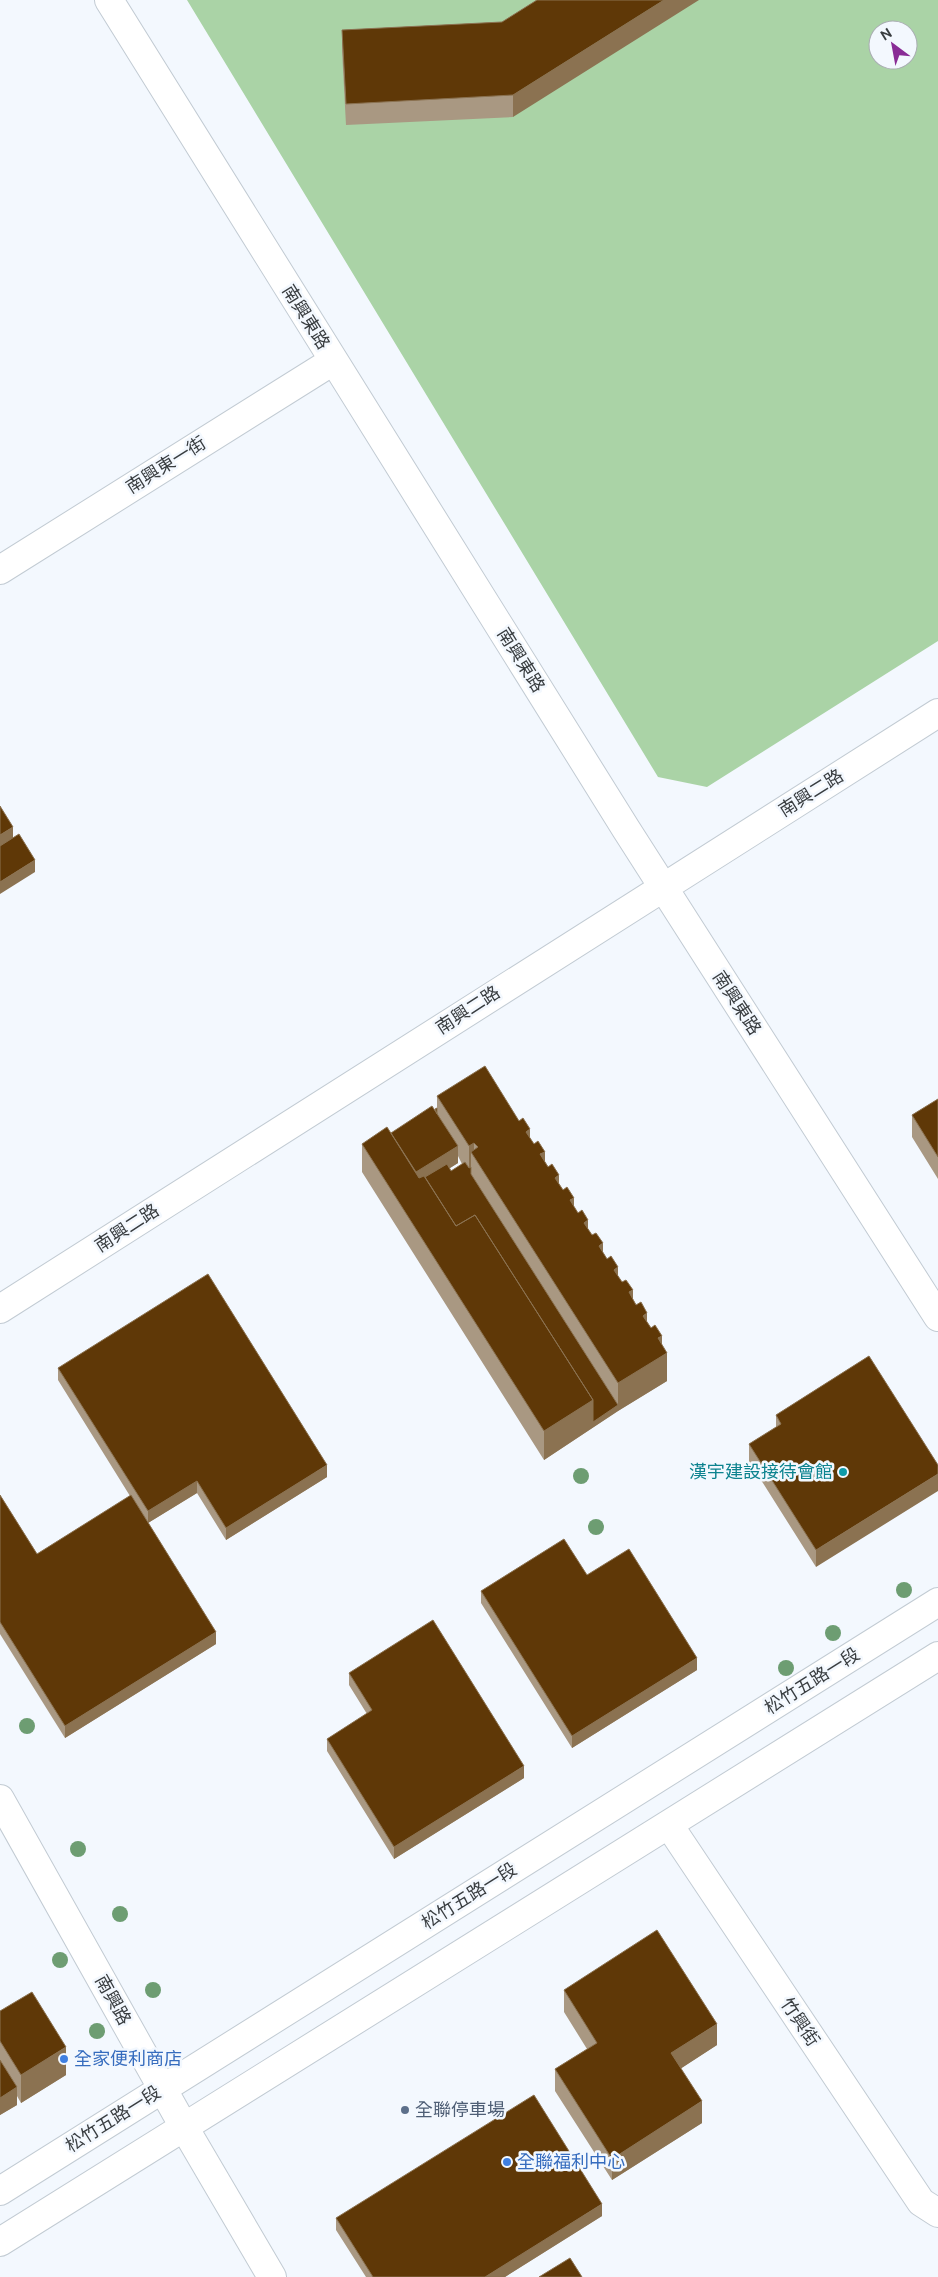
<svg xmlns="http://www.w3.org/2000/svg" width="938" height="2277" font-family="Ubuntu,'Noto Sans TC',sans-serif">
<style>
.green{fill:#aad3a6;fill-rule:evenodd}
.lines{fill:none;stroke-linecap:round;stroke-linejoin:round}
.minor-casing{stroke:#c2cbd3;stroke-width:30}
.minor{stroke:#fff;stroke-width:28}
.tree{fill:#6d9d72}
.wall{fill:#a99882;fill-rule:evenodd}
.shaded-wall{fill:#8b7251}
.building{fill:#5f3807;stroke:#8b7251}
.culture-dot{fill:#0f9aa8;stroke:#f3f8fe;stroke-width:2}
.shop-dot{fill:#3f7fe0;stroke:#f3f8fe;stroke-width:2}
.service-dot{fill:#5c6f8a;stroke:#f3f8fe;stroke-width:2}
.labels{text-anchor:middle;stroke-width:5;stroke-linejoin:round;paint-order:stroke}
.street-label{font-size:18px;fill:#393d40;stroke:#f3f8fe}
.culture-label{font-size:18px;fill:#0d838f;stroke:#f3f8fe;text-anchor:end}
.shop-label{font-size:18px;fill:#366cbe;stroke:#f3f8fe;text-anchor:start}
.service-label{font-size:18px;fill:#4e5e75;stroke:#f3f8fe;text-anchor:start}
</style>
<rect width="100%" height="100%" fill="#f3f8fe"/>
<path class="green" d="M187,0H938V641L707,787L658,777ZM878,30H908V60H878Z"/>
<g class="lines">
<defs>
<path id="minor" d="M109,0L626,829L938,1317
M0,570L333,361
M0,1309L938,713
M0,1799L184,2127L272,2277
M669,1825L921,2202L938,2213
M0,2191L938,1602
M0,2242L938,1656"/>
</defs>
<use href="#minor" class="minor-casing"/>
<use href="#minor" class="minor"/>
</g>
<g class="tree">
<circle cx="581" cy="1476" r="8"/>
<circle cx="596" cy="1527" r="8"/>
<circle cx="904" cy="1590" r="8"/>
<circle cx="833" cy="1633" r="8"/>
<circle cx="786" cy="1668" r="8"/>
<circle cx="27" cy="1726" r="8"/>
<circle cx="78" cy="1849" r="8"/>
<circle cx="120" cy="1914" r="8"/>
<circle cx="60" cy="1960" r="8"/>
<circle cx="153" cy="1990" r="8"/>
<circle cx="97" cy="2031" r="8"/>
</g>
<path class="wall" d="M537,0L513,117L346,125L342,51V30L502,22Z
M437,1096L530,1138L662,1345L667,1381L618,1411L544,1460L362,1172V1144L391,1133L435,1111L437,1108ZM458,1156L462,1164L451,1171L450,1168L458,1163Z
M938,1099V1179L912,1137V1115Z
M869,1356L816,1567L749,1461V1444L776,1427V1415Z
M58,1368L327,1477L226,1540L197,1493L148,1523L216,1644L65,1738L0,1634V1495L37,1554L130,1496L58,1380Z
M481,1591L697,1670L572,1748L481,1603Z
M349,1673L524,1778L394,1859L327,1751V1739L367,1714L349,1685Z
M564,1990L717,2045L681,2068L702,2123L612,2180L555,2091V2069L587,2049L564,2012Z
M0,2011L66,2075L21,2103L17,2096V2105L0,2115Z
M602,2216L505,2277H366L336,2230V2218Z"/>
<path class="shaded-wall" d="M664,0H699L513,117V95Z
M13,827V839L0,847V835Z
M35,860V872L0,894V882Z
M530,1129V1157L526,1132Z
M474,1143V1157L471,1152V1173L469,1174V1146Z
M458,1146V1163L413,1191L410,1175Z
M545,1152V1180L540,1154Z
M559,1175V1203L555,1178Z
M574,1198V1226L570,1200Z
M588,1220V1249L584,1223Z
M603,1243V1272L599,1246Z
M618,1267V1295L614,1270Z
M633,1290V1318L629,1292Z
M647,1313V1341L643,1316Z
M662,1336V1356L667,1353V1381L618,1411L544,1460V1431L593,1400L618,1405V1383L658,1338Z
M327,1465V1477L226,1540V1528Z
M938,1474V1491L816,1567V1550Z
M197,1481V1493L148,1523V1511Z
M216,1632V1644L65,1738V1726Z
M697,1658V1670L572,1748V1736Z
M524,1766V1778L394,1859V1847Z
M717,2024V2045L671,2075V2053Z
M66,2047V2075L21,2103V2075Z
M17,2087V2105L0,2115V2098Z
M702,2101V2123L612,2180V2159Z
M602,2204V2216L505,2277H485Z"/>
<path class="building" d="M537,0H664L513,95L346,104L342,30L502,22Z
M0,806L13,827L0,835Z
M19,834L35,860L0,882V846Z
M485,1066L519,1121L523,1118L530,1129L526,1132L534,1144L538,1141L545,1152L540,1154L548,1167L552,1164L559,1175L555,1178L563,1190L567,1187L574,1198L570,1200L578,1213L582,1210L588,1220L584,1223L592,1235L596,1233L603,1243L599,1246L607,1259L611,1256L618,1267L614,1270L622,1282L626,1280L633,1290L629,1292L636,1305L641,1302L647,1313L643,1316L651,1328L655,1325L662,1336L658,1338L667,1353L618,1383L471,1152L478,1147L474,1143L469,1146L437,1096Z
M938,1099V1157L912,1115Z
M432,1106L458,1146L416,1172L391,1133Z
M437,1108V1114L435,1109Z
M387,1127L419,1178L424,1176L456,1226L475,1215L593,1400L544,1431L362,1144Z
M465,1162L469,1168L471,1167V1174L618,1405L593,1422V1400L475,1215L456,1226L425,1177L447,1164L451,1171Z
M208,1274L327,1465L226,1528L197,1481L148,1511L58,1368Z
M869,1356L938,1465V1474L816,1550L749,1444L781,1424L776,1415Z
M0,1495L37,1554L131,1495L216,1632L65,1726L0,1622Z
M564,1539L587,1575L629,1549L697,1658L572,1736L481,1591Z
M433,1620L524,1766L394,1847L327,1739L372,1710L349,1673Z
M657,1930L717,2024L671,2053L702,2101L612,2159L555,2069L597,2043L564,1990Z
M32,1992L66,2047L21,2075L0,2041V2011Z
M0,2060L17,2087L0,2098Z
M534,2095L602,2204L485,2277H373L336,2218Z
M570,2258L582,2277H539Z"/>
<circle class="culture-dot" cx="843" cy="1472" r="5"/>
<g class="shop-dot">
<circle cx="64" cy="2059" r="5"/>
<circle cx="507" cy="2162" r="5"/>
</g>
<circle class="service-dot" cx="405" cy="2110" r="5"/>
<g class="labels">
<g class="street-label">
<text transform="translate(306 317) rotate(58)" y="6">南興東路</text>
<text transform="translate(166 465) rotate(-32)" y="6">南興東一街</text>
<text transform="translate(521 660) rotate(58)" y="6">南興東路</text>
<text transform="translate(811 793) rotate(-32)" y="6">南興二路</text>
<text transform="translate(737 1003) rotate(57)" y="6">南興東路</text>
<text transform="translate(468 1010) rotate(-33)" y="6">南興二路</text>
<text transform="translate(127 1228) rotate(-33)" y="6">南興二路</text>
<text transform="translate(812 1681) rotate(-32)" y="6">松竹五路一段</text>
<text transform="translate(469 1896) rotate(-32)" y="6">松竹五路一段</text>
<text transform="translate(113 2000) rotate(61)" y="6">南興路</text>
<text transform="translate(800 2022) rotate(56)" y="6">竹興街</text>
<text transform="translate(113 2119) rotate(-32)" y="6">松竹五路一段</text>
</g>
<g class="culture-label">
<text x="833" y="1478">漢宇建設接待會館</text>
</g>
<g class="shop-label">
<text x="74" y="2065">全家便利商店</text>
<text x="517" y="2168">全聯福利中心</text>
</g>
<g class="service-label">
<text x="415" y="2116">全聯停車場</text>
</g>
</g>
<g transform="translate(893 45) rotate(328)"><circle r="24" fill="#f3f8fe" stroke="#a9adb2"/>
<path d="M0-4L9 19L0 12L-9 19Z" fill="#892c96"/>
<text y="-8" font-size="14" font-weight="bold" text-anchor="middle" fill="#393d40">N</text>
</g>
</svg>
